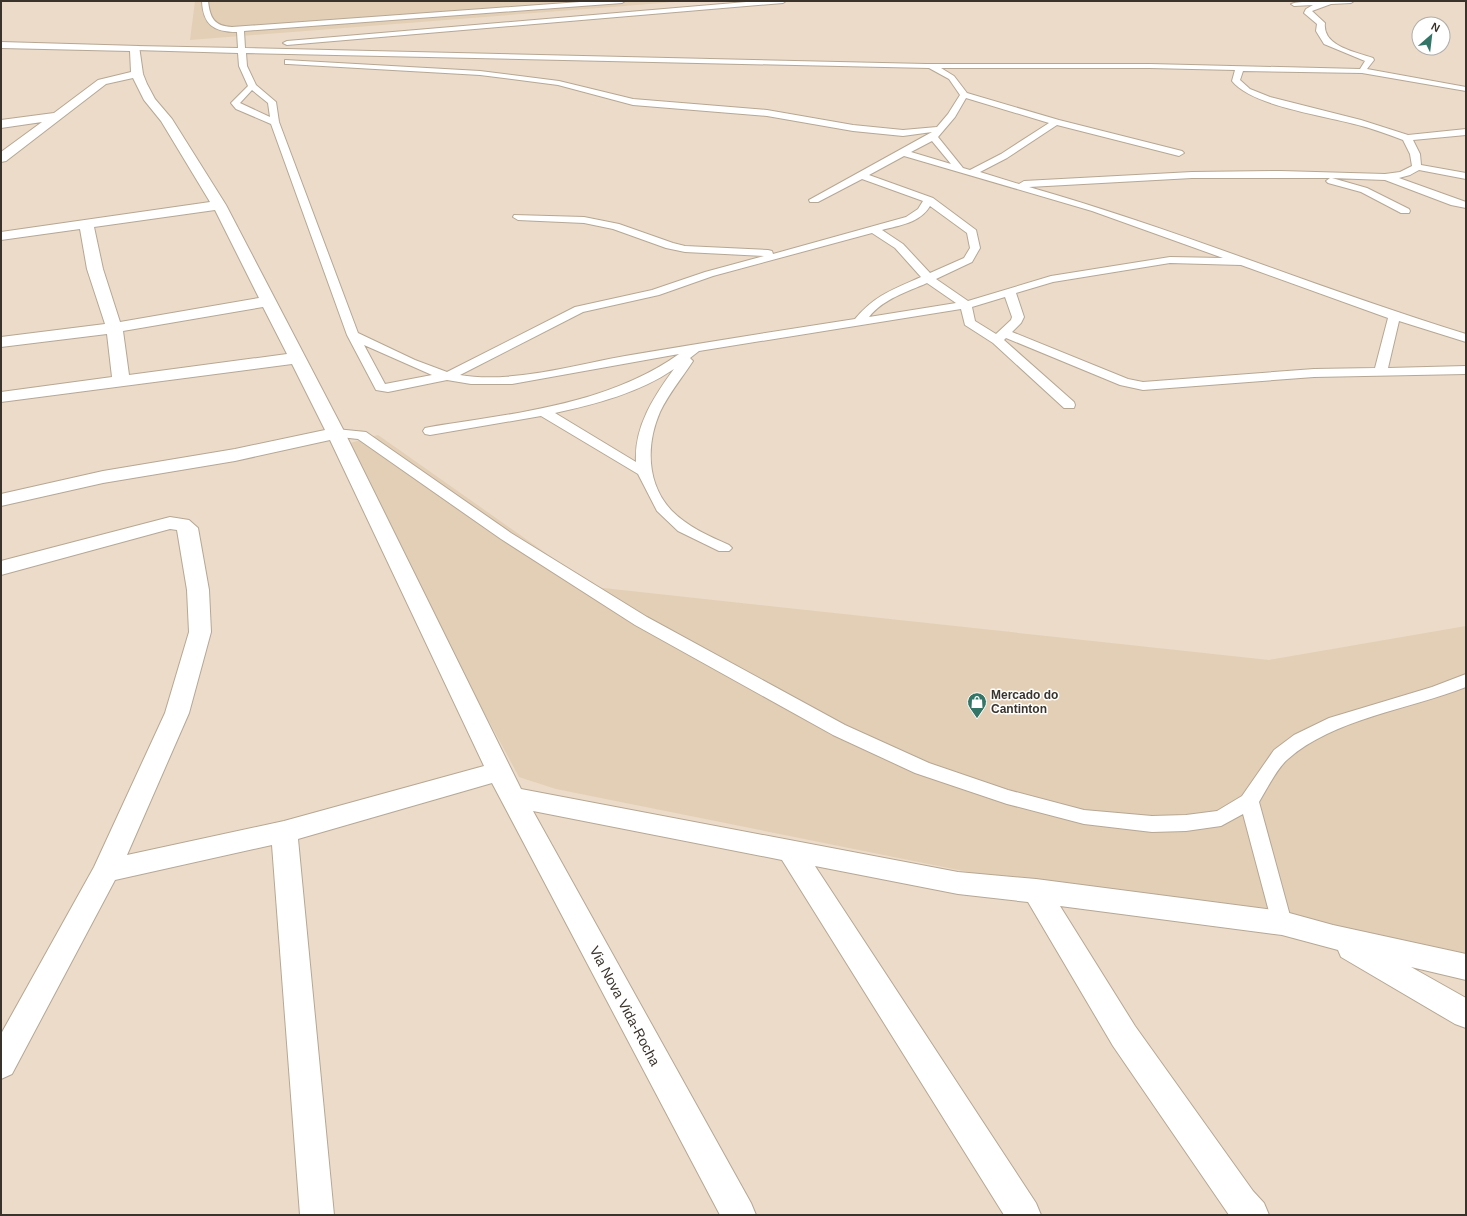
<svg xmlns="http://www.w3.org/2000/svg" width="1467" height="1216" font-family="Arial,sans-serif">
<style>
.built{fill:#e3cfb6}
.lines{fill:none;stroke-linecap:round;stroke-linejoin:round}
.lane-casing{stroke:#b6a794;stroke-width:2}
.street-casing{stroke:#b6a794;stroke-width:2}
.lane{fill:#fff;fill-rule:evenodd}
.street{fill:#fff;fill-rule:evenodd}
.labels{text-anchor:middle;stroke-width:3;stroke-linejoin:round;paint-order:stroke}
.poi-label{font-size:12px;font-weight:bold;fill:#39332b;stroke:#fff;text-anchor:start}
.near-street-label{font-size:14px;fill:#39332b;stroke:#fff}
</style>
<rect width="100%" height="100%" fill="#ebdbc8"/>
<path class="built" d="M195,1H688L190,40Z
M378,435L594,587L1269,660L1466,626V972L556,789L519,777L340,446Z"/>
<g class="lines">
<defs>
<path id="lane" d="M202,1H208C210,18 214,26 232,27L594,1H625L622,3L244,31L245,48L926,64H1150L1360,69L1365,61L1324,44L1316,31L1317,24L1304,13L1306,9L1313,5L1294,6L1291,4C1298,0 1343,1 1354,1L1351,3L1331,4L1312,11L1325,23C1322,46 1355,52 1373,58L1374,60L1367,69L1466,87V91L1362,73L1243,71L1240,80L1250,89L1270,97L1361,120L1408,135L1466,129V135L1413,140L1420,154L1421,165L1466,173V179L1419,170L1410,175L1399,178L1466,202V208L1451,205L1385,180L1332,178L1367,188L1409,209L1410,211L1409,213H1401L1361,192L1328,183L1326,181L1330,178H1192L1029,187C1177,229 1319,289 1466,334V342L1399,321L1388,368L1466,366V374L1314,377L1143,390L1120,385L1006,338L1004,340L1074,402L1075,405L1074,408H1064L993,343L965,325L961,309L699,351L690,358L693,361C682,378 669,393 660,412C646,444 646,484 672,511C688,527 709,536 729,545L732,548L729,551H719L678,531L657,511L638,474L541,416L430,435L425,434L423,431L425,428L430,427C515,413 607,405 679,354L512,384H471L447,380L388,392L376,390L347,335L271,124L236,109L231,103L248,86L239,66L238,53L135,50L131,48L135,46L238,48L237,32C213,32 203,24 202,1ZM246,53L929,68L949,79L960,95L948,114L937,127L903,130L853,125L767,110L633,99L559,81L480,71L285,60V64H288L480,75L558,85L633,105L767,116L853,131L903,136L932,132L809,200L810,202H818L862,179L923,201L918,209L906,217L773,254L772,251L768,250L685,246L673,243L619,224L584,217L514,215L513,217L518,220L584,223L613,229L666,248L685,252L764,256L705,272L652,290L575,307L447,372L415,360L358,333L279,122L276,102L256,85L247,66ZM941,68H1150L1235,70L1232,81C1252,106 1322,115 1354,124C1371,128 1387,134 1403,140L1410,154L1412,166L1400,172L1385,174L1281,171L1192,172L1024,181L1019,184L980,172L1007,158L1057,125L1179,156L1184,153L1182,151L1059,120L967,93L954,76ZM252,90L268,103L270,117L240,103ZM966,98L1049,123L1001,154L970,170L963,168L938,137L955,117ZM932,141L951,164L911,152ZM904,156L1092,211L1223,258L1170,257L1051,276L968,301L936,279L972,262L980,248L976,230L933,198L869,175ZM930,206L967,233L970,248L964,258L930,273L903,244L882,230C900,225 920,223 930,206ZM872,233L895,248L921,277C894,289 875,295 855,319C778,331 701,343 625,356C574,365 510,384 460,375L583,312L659,295L713,276ZM1170,263L1241,265L1388,318L1375,368L1314,369L1143,382L1128,379L1012,332L1021,323L1024,317L1016,293L1053,282ZM927,283L956,303L869,317C883,299 907,292 927,283ZM1005,297L1012,317L1011,320L996,334L975,321L972,307ZM364,345L432,375L385,384ZM674,369C654,396 634,427 636,462L555,413C596,404 639,393 674,369Z
M758,1H786L783,3L287,45L283,43L287,41Z
M336,429L366,432L511,533L647,617L845,725L929,763L1008,790L1084,810L1152,816L1186,815L1217,811L1242,796L1274,750L1294,735L1329,718L1432,687L1466,674V687C1410,709 1333,719 1288,759C1277,768 1267,789 1259,802L1292,923L1289,929L1282,932L1275,929L1272,923L1243,814L1221,826L1186,831L1152,832L1084,824L1007,804L915,773L833,735L635,625L501,539L358,439L331,436L329,433L331,430Z"/>
<path id="street" d="M1,42L139,46L143,74L147,84L155,99L172,119L226,205L345,433L521,789L958,872L1036,879L1282,911L1333,925L1466,954V980L1411,967L1466,998V1028L1455,1024L1341,957L1338,950L1282,935L1060,906L1135,1026L1253,1191L1264,1203L1269,1215H1229L1113,1046L1028,902L958,894L815,866L1036,1203L1041,1215H1004L782,860L533,811L751,1203L756,1215H720L492,783L298,839L334,1215H300L272,845L115,880L12,1074L1,1079V1034L94,867L165,713L189,632L187,590L177,530L170,529L1,575V561L170,517L189,520L198,528L209,590L211,632L189,713L127,855L284,821L484,766L330,440L235,461L103,483L1,506V494L103,471L235,449L325,430L292,364L1,402V392L112,377L107,334L1,347V337L105,324L87,269L80,229L1,240V232L210,202L161,121L144,100L133,78L106,84L6,161L1,162V152L42,122L1,128V120L54,113L98,80L131,72L130,51L1,48ZM215,210L259,298L120,322L103,269L94,227ZM263,307L287,354L129,375L123,331Z"/>
</defs>
<use href="#lane" class="lane-casing"/>
<use href="#street" class="street-casing"/>
<use href="#lane" class="lane"/>
<use href="#street" class="street"/>
</g>
<defs>
<symbol id="shop-pin" viewBox="-11 -11 22 30"><path d="M0 17L-7.5 6A9.5 9.5 0 1 1 7.5 6Z" fill="#337668" stroke="#fff"/><path d="M-5-2.5h2.3a2.7 3.5 0 0 1 5.4 0H5L5.5 6h-11ZM-1.5-2.5h3a1.5 2.3 0 0 0-3 0Z" fill="#fff"/></symbol>
</defs>
<g fill-rule="evenodd">
<use href="#shop-pin" x="966" y="691" width="22" height="30"/>
</g>
<g class="labels">
<g class="poi-label">
<text x="991" y="699">Mercado do<tspan x="991" dy="14">Cantinton</tspan></text>
</g>
<g class="near-street-label">
<text transform="translate(625 1006) rotate(62)" y="5">Via Nova Vida-Rocha</text>
</g>
</g>
<rect width="1467" height="1216" fill="none" stroke="#39332b" stroke-width="4"/>
<g transform="translate(1431 36) rotate(28)"><circle r="19" fill="#ffffff" stroke="#b0adaa"/>
<path d="M0-3L7 15L0 10L-7 15Z" fill="#337668"/>
<text y="-6" font-size="11" font-weight="bold" text-anchor="middle" fill="#39332b">N</text>
</g>
</svg>
